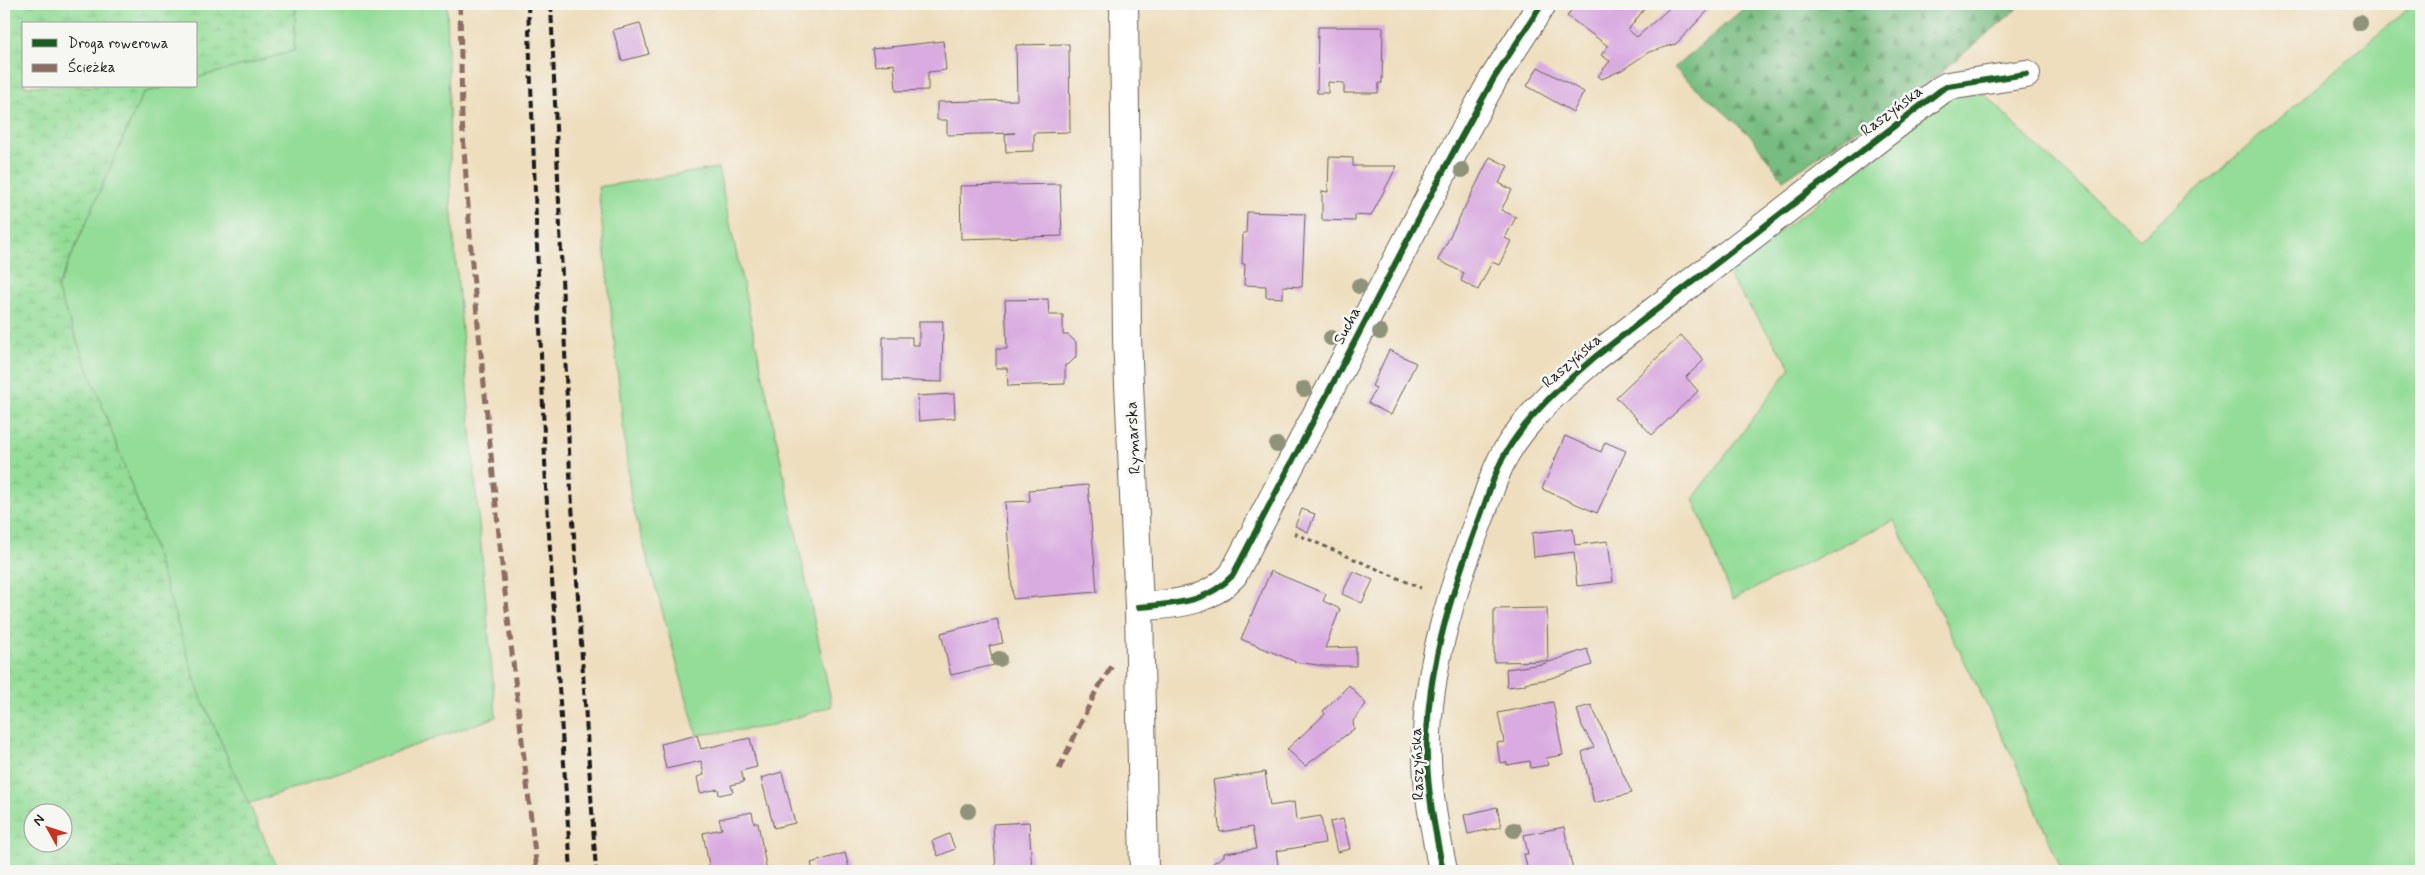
<svg xmlns="http://www.w3.org/2000/svg" width="2425" height="875" font-family="Mynerve,sans-serif">
<style>
.grass{fill:#94dd98;stroke:#587c5a}
.forest{fill:url(#forest-firs);stroke:#4a6c4e}
.wetland{fill:url(#wetland-marsh);stroke:#587c5a;fill-rule:evenodd}
.building{fill:#d9abe0}
.lines{fill:none;stroke-linecap:round;stroke-linejoin:round}
.minor-casing{stroke:#666055;stroke-width:30}
.primary-casing{stroke:#666055;stroke-width:30}
.path{stroke:#666055;stroke-width:3;stroke-dasharray:4 4;stroke-linecap:butt}
.minor{stroke:#fff;stroke-width:28}
.primary{stroke:#fff;stroke-width:28}
.rail{stroke:#1c1c1c;stroke-width:4;stroke-dasharray:8 4;stroke-linecap:butt}
.quiet{stroke:#8d6e63;stroke-width:5;stroke-dasharray:10 5;stroke-linecap:butt}
.cycleway-casing{stroke:#f6f6f2;stroke-width:9}
.cycleway{stroke:#1b5e20;stroke-width:6}
.tree{fill:#8e9379}
.labels{text-anchor:middle;stroke-width:5;stroke-linejoin:round;paint-order:stroke}
.street-label{font-size:16px;fill:#1c1c1c;stroke:#f6f6f2}
</style>
<defs>
<pattern id="forest-firs" width="22" height="20" patternUnits="userSpaceOnUse" patternTransform="scale(1.25)"><rect width="22" height="20" fill="#77bc80"/><path d="M5 1l3.5 6h-7zM16 11l3.5 6h-7z" fill="#619868"/></pattern>
<pattern id="wetland-marsh" width="20" height="14" patternUnits="userSpaceOnUse" patternTransform="scale(1.25)"><rect width="20" height="14" fill="#94dd98"/><path d="M1 5h8M5 5V1M11 12h8M15 12V8" fill="none" stroke="#7fbd82"/></pattern>
</defs>
<rect width="100%" height="100%" fill="#f6f6f2"/>
<filter id="ink" filterUnits="userSpaceOnUse"><feTurbulence type="fractalNoise" baseFrequency=".02" numOctaves="2"/><feDisplacementMap in="SourceGraphic" scale="10" xChannelSelector="R" yChannelSelector="G"/><feConvolveMatrix kernelMatrix="1 2 1 2 8 2 1 2 1" color-interpolation-filters="sRGB"/></filter>
<filter id="wash" filterUnits="userSpaceOnUse"><feTurbulence type="fractalNoise" baseFrequency=".0096" numOctaves="4" result="noise"/><feDisplacementMap in="SourceGraphic" scale="20" xChannelSelector="R" yChannelSelector="G"/><feGaussianBlur stdDeviation="1.12" result="paint"/><feColorMatrix in="noise" values="0 0 0 0 0 0 0 0 0 0 0 0 0 0 0 0 0 1.4 0 .05"/><feComposite in="paint" operator="in"/></filter>
<g filter="url(#wash)">
<rect width="100%" height="100%" fill="#eedebe"/>
<path class="grass" d="M296,4H447L451,205L496,717L248,804L200,695L57,289L143,93L168,86H196V78L294,51Z
M2413,4H2421V871H2062L2023,778L1894,520L1733,599L1693,499L1791,367L1725,271L1809,210L1954,93L1985,94L2033,143L2140,239Z
M718,168L775,432L832,706L766,727L697,735L631,500L598,187Z"/>
<path class="forest" d="M1749,4H2023L1939,74L1783,180L1751,136L1674,68Z"/>
<path class="wetland" d="M4,4H296L294,51L196,78V24H24V86H168L143,93L57,289L105,413L153,545L200,695L279,871H4ZM32,812H62V842H32Z"/>
<g id="blocks">
<path class="building" d="M1576,4H1648L1628,30L1637,37L1674,4H1714L1676,44L1649,52L1622,70L1602,79L1598,76L1610,61L1601,55L1608,46L1567,16Z
M640,23L649,54L622,61L613,30Z
M1318,27H1383L1382,83H1379L1378,93H1344V83L1328,82V93H1317Z
M943,41L946,70L928,72V90L896,91L894,64L875,66L872,49Z
M1069,44L1070,132L1034,133V151L1006,152L1005,134L1015,133L947,135V120H937V102L1017,100L1016,45Z
M1538,67L1584,92L1573,112L1527,86Z
M1329,157L1353,158V166H1397L1371,216L1355,215V221L1322,220V191L1328,192Z
M1490,157L1508,166L1499,183L1512,190L1501,210L1516,217L1505,238L1511,241L1499,265L1492,262L1478,290L1461,281L1464,273L1438,260Z
M1060,184L1062,236L961,239L960,186Z
M1247,212L1305,214L1302,287L1283,286V298L1266,297V286L1244,285L1245,264H1242L1243,233H1246Z
M1048,299L1049,315H1063V335H1068L1076,342V357L1069,364L1065,365V384L1008,386L1007,368H996V349H1007L1005,300Z
M919,321H943L942,382L883,380V337H912V345H919Z
M1681,335L1704,360L1686,377L1698,391L1652,435L1616,397Z
M1389,350L1416,363L1391,415L1368,403L1376,388L1372,386Z
M954,394L955,418L919,421L917,396Z
M1565,436L1601,452L1605,442L1626,451L1597,513L1542,489Z
M1088,485L1097,592L1013,599L1005,502L1030,501L1029,490Z
M1302,509L1315,514L1308,532L1295,526Z
M1573,528L1575,545L1608,541L1613,582L1577,586L1574,552L1534,557L1532,533Z
M1271,571L1326,594L1323,601L1340,609L1325,648L1356,647V666H1325L1296,662L1241,639Z
M1353,571L1373,580L1362,603L1342,594Z
M1547,608L1548,661L1494,662V609Z
M997,619L1003,643L989,646L994,665L951,675L941,633Z
M1587,649L1592,665L1548,679L1525,683V685L1507,687L1506,669L1543,664Z
M1349,685L1366,704L1353,721L1354,729L1305,766L1287,749L1325,714L1323,711Z
M1553,702L1563,755L1546,758L1548,765L1531,768L1530,761L1507,765V762L1500,763L1497,743L1504,742L1498,713Z
M1591,705L1632,793L1594,803L1582,752L1594,747L1582,726L1577,709Z
M697,735L701,749L750,738L757,767L741,771L744,782L731,785L733,792L719,795L718,789L700,793L697,777L704,775L701,761L666,769L661,744Z
M782,772L795,823L774,828L761,778Z
M1265,772L1270,806L1294,802L1296,820L1321,816L1325,843L1276,851L1279,871H1215L1213,863L1224,856V853L1256,849L1252,827L1220,832L1213,780Z
M1497,807L1501,827L1468,834L1464,815Z
M752,812L754,823H758L767,871H710L703,833L722,829L719,819Z
M1343,819L1350,849L1337,852L1330,822Z
M1029,822L1032,871H996L993,824Z
M1564,827L1573,871H1528L1524,854H1528L1524,835Z
M949,834L955,849L938,856L932,841Z
M845,853L850,871H813L811,863Z"/>
</g>
</g>
<g filter="url(#ink)">
<use href="#blocks" fill-opacity="0" stroke="#666055" stroke-width="1"/>
<g class="lines">
<defs>
<path id="minor" d="M1139,607C1176,603 1206,604 1233,575L1457,145L1494,78L1542,4
M1443,871C1436,834 1428,797 1427,759C1424,677 1451,593 1480,517C1488,496 1494,473 1505,454C1528,415 1561,386 1595,357L1941,90L1948,86L2026,74"/>
<path id="primary" d="M1124,4L1127,339L1139,607L1144,871"/>
</defs>
<use href="#minor" class="minor-casing"/>
<use href="#primary" class="primary-casing"/>
<path class="path" d="M1294,533L1421,588"/>
<use href="#minor" class="minor"/>
<use href="#primary" class="primary"/>
<path class="rail" d="M528,4L546,488L571,871
M551,4L570,475L596,871"/>
<path class="quiet" d="M460,4L462,119L472,264L503,575L537,871
M1059,769L1095,693L1112,666"/>
<defs>
<path id="cycleway" d="M1139,607C1176,603 1206,604 1233,575L1457,145L1494,78L1542,4
M1443,871C1436,834 1428,797 1427,759C1424,677 1451,593 1480,517C1488,496 1494,473 1505,454C1528,415 1561,386 1595,357L1941,90L1948,86L2026,74"/>
</defs>
<use href="#cycleway" class="cycleway-casing"/>
<use href="#cycleway" class="cycleway"/>
</g>
<g class="tree">
<circle cx="2360" cy="23" r="8"/>
<circle cx="1462" cy="170" r="8"/>
<circle cx="1359" cy="286" r="8"/>
<circle cx="1380" cy="332" r="8"/>
<circle cx="1331" cy="338" r="8"/>
<circle cx="1304" cy="389" r="8"/>
<circle cx="1277" cy="445" r="8"/>
<circle cx="999" cy="659" r="8"/>
<circle cx="968" cy="811" r="8"/>
<circle cx="1514" cy="830" r="8"/>
</g>
</g>
<g class="labels">
<g class="street-label">
<text transform="translate(1891 110) rotate(-37)" y="6">Raszyńska</text>
<text transform="translate(1346 325) rotate(-62)" y="6">Sucha</text>
<text transform="translate(1571 360) rotate(-41)" y="6">Raszyńska</text>
<text transform="translate(1132 438) rotate(-93)" y="6">Rymarska</text>
<text transform="translate(1416 764) rotate(-92)" y="6">Raszyńska</text>
</g>
</g>
<rect width="2425" height="875" fill="none" stroke="#f6f6f2" stroke-width="20"/>
<rect x="22" y="22" width="175" height="65" fill="#f6f6f2" stroke="#9f9f9c"/>
<rect x="32" y="39" width="25" height="8" fill="#1b5e20" stroke="#9f9f9c"/>
<text x="68" y="48" font-size="15" fill="#1c1c1c">Droga rowerowa</text>
<rect x="32" y="64" width="25" height="8" fill="#8d6e63" stroke="#9f9f9c"/>
<text x="68" y="72" font-size="15" fill="#1c1c1c">Ścieżka</text>
<g transform="translate(48 828) rotate(310)"><circle r="24" fill="#f6f6f2" stroke="#9f9f9c"/>
<path d="M0-4L9 19L0 12L-9 19Z" fill="#c8321e"/>
<text y="-8" font-size="14" font-weight="bold" text-anchor="middle" fill="#1c1c1c">N</text>
</g>
</svg>
